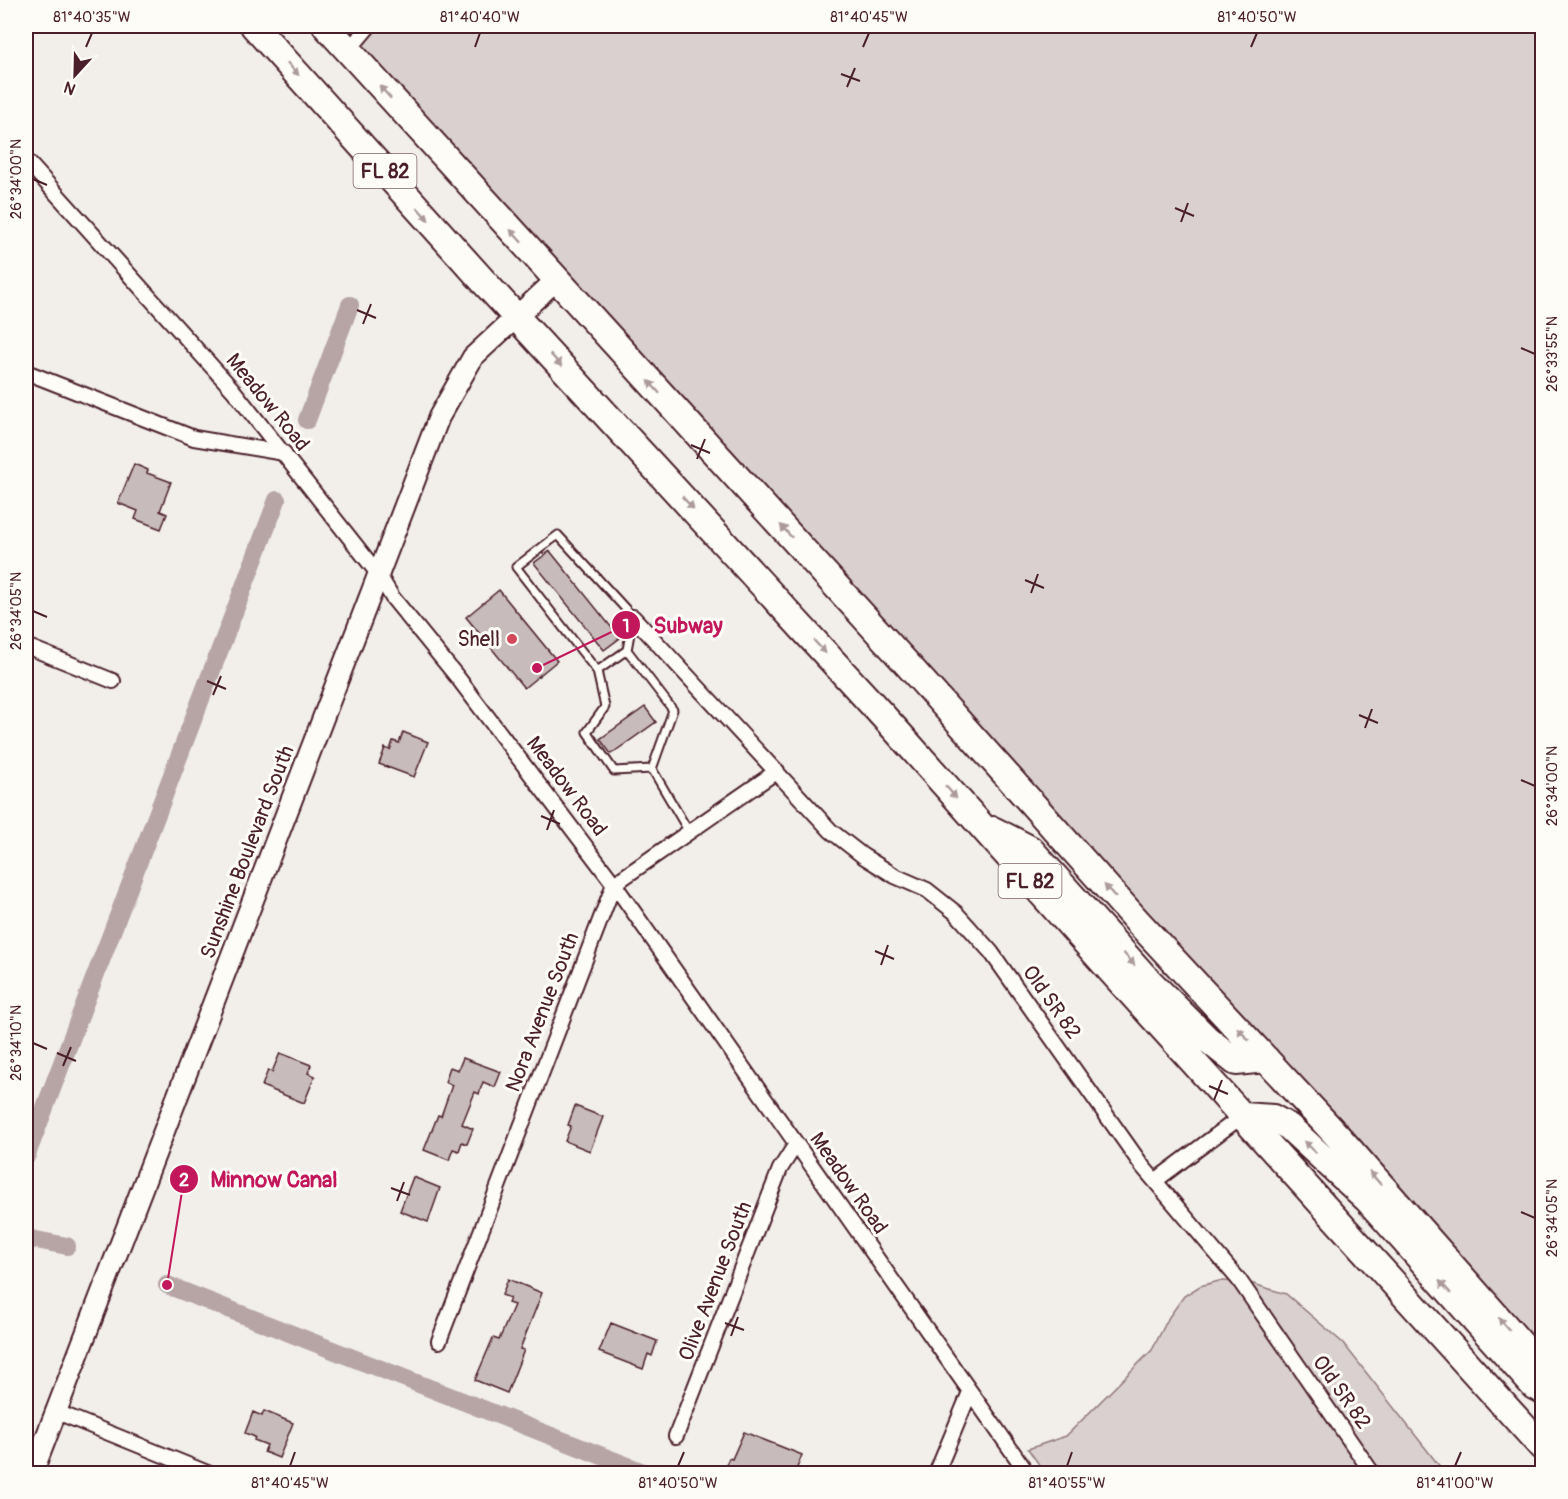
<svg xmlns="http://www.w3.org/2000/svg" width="1568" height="1499" font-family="Pangolin,sans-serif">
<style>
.green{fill:#d9d0cf;stroke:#92787d;stroke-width:1.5}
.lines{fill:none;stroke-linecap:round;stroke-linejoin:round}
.canal{stroke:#b7a5a6;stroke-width:18}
.building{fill:#c8bbbb;stroke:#4a1f2b;stroke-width:1.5}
.lane-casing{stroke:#4a1f2b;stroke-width:11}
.street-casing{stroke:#4a1f2b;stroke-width:18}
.secondary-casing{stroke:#4a1f2b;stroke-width:24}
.highway-casing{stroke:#4a1f2b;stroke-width:30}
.lane{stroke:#fdfcf7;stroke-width:7}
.street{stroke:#fdfcf7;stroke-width:14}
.secondary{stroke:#fdfcf7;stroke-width:20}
.highway{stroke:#fdfcf7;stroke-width:26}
.oneway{fill:#ac999b}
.ticks{fill:none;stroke:#4a1f2b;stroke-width:2}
.poi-dot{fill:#d1495b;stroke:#fdfcf7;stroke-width:2}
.labels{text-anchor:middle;stroke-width:6;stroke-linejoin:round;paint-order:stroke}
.shield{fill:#fdfcf7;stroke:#806168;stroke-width:1.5}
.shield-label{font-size:20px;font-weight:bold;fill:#4a1f2b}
.street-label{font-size:21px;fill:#4a1f2b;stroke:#fdfcf7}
.poi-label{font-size:21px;fill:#4a1f2b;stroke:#fdfcf7;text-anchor:end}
.leader{fill:none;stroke:#c2185b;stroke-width:2}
.callout-dot{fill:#c2185b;stroke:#fdfcf7;stroke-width:2}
.mark-label{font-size:18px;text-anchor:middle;font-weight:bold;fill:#fff}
.callout-label{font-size:22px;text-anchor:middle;font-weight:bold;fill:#c2185b;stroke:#fdfcf7;stroke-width:6;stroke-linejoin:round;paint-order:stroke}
.neatline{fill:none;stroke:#4a1f2b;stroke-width:2}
.ticks-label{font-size:15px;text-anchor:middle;fill:#4a1f2b}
</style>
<rect width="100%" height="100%" fill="#f2efeb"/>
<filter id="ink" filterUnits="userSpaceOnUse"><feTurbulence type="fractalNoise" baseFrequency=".0167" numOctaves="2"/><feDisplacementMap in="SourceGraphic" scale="12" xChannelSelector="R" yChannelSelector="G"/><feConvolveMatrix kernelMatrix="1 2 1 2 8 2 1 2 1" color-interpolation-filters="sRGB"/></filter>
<g filter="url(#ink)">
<path class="green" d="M339,26H1542V1353L1275,1055V1049H1270Z
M1219,1281L1247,1282L1286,1294L1343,1343L1445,1473H1045L1028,1449L1066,1436L1152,1350L1169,1317L1184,1296L1200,1286Z"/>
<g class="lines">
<path class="canal" d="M307,420L350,305
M26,1157L277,500
M26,1238L67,1246
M167,1285L648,1474"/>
</g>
<path class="building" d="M134,464L148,470L147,473L171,482L160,511L167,514L161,529L135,519L138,511L118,503Z
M550,551L620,638L604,650L534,563Z
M499,590L557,661L524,688L466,617Z
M645,707L656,722L611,754L600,739Z
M403,732L428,742L414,777L379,764L385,748L390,750L393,741L399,743Z
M280,1053L311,1065L308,1073L315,1076L304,1103L262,1086L268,1070L272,1072Z
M463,1058L501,1072L495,1087L483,1082L479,1094L475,1092L462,1124L473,1129L467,1144L462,1142L459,1151L453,1149L449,1160L424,1150L438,1115L441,1116L452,1085L445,1082L450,1067L458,1070Z
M575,1106L603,1117L590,1151L565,1141L571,1126L568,1125Z
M413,1177L440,1188L428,1222L400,1211Z
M508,1279L542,1293L520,1349L524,1350L507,1393L475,1380L493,1338L499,1340L514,1305L508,1303L510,1298L502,1295Z
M611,1323L657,1341L652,1356L648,1354L643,1369L599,1352Z
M264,1411L293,1423L279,1458L264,1452L267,1445L254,1440L255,1437L245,1433L253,1412L262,1416Z
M744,1432L802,1455L795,1473H722L729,1458L732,1459Z"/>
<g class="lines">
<defs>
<path id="lane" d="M597,671L627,650
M652,769L614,771L587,732L605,707L597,671L516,567L558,535L633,617L627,650L673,710L652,769L689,832"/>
<path id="street" d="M348,51L369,26
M26,160L233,390L379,575L392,597L458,678L614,884L1028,1474
M26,372L194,438L284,453
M633,617L831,831L863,856L895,876L927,890L956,913L991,952L1143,1167L1239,1280L1373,1474
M26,646L113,681
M1155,1181L1242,1116
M439,1341L614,884L777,771
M57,1412L210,1474
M676,1436L780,1169L796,1144
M936,1474L970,1392"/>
<path id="secondary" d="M32,1474L439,417L473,357L556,280"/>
<path id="highway" d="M254,26L484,282L894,728L1112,972L1542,1447
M326,26L908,665L1138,922L1342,1141L1542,1368
M993,830L1030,849L1144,976L1207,1039L1236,1062L1266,1059
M1242,1116L1273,1118L1289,1127L1368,1200L1534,1386L1542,1390"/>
</defs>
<use href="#lane" class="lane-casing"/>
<use href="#street" class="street-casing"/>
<use href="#secondary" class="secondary-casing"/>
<use href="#highway" class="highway-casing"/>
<use href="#lane" class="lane"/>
<use href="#street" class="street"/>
<use href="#secondary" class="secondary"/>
<use href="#highway" class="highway"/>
</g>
<defs><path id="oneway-solid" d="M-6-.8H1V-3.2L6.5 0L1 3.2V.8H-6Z" transform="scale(1.5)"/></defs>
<g class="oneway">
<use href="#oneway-solid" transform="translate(293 69) rotate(48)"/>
<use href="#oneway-solid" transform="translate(385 92) rotate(-132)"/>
<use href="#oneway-solid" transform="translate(423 214) rotate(48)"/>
<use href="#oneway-solid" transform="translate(516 236) rotate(-132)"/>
<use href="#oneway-solid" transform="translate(556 360) rotate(47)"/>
<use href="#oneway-solid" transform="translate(654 387) rotate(-132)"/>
<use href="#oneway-solid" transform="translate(688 503) rotate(47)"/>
<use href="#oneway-solid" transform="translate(786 531) rotate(-132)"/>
<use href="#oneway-solid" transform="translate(820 647) rotate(47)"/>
<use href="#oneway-solid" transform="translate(951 792) rotate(48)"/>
<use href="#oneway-solid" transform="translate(1110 891) rotate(-132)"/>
<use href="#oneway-solid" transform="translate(1129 959) rotate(48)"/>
<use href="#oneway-solid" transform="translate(1243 1034) rotate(-133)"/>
<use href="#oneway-solid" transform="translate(1310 1147) rotate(-137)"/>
<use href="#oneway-solid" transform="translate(1375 1178) rotate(-131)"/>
<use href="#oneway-solid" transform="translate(1445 1287) rotate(-132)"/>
<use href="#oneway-solid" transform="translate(1504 1324) rotate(-131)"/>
</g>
</g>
<path class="ticks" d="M86,47L92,33M475,47L480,33M863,47L869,33M1251,47L1257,33M841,74L860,81M847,87L855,68M33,179L47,185M1175,208L1194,216M1181,222L1188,203M357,310L376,318M363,324L371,304M1521,348L1535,354M691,445L710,453M697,459L705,439M1025,580L1044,588M1031,593L1038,574M33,611L47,617M207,681L226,689M213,695L221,676M1359,715L1378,723M1365,728L1372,709M1521,780L1535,786M541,816L560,824M547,830L554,810M875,951L894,959M881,965L888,945M33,1043L47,1049M57,1053L76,1061M63,1066L71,1047M1209,1086L1228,1094M1214,1100L1222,1080M391,1188L410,1195M397,1201L404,1182M1521,1212L1535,1218M725,1323L744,1330M731,1336L738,1317M290,1466L295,1452M678,1466L684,1452M1067,1466L1072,1452M1455,1466L1461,1452"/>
<circle class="poi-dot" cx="512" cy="639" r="6"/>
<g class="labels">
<g class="shield">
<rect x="353.5" y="154" width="63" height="34" rx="4.5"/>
<rect x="998.5" y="864" width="63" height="34" rx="4.5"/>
</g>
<g class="shield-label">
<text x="385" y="178">FL 82</text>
<text x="1030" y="888">FL 82</text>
</g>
<g class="street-label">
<text transform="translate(268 402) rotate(51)" y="7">Meadow Road</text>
<text transform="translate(567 786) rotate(53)" y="7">Meadow Road</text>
<text transform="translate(247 852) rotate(-69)" y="7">Sunshine Boulevard South</text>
<text transform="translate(1052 1002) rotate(55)" y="7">Old SR 82</text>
<text transform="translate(542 1012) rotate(-69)" y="7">Nora Avenue South</text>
<text transform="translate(849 1183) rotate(55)" y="7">Meadow Road</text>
<text transform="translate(715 1281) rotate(-69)" y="7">Olive Avenue South</text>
<text transform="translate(1342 1392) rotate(55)" y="7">Old SR 82</text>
</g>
<g class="poi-label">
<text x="500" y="646">Shell</text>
</g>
</g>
<path class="leader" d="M537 668L626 625M167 1285L184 1179"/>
<g class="callout-dot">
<circle cx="537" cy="668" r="6"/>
<circle cx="167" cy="1285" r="6"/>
<circle cx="626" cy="625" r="15"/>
<circle cx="184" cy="1179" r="15"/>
</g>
<g class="mark-label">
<text x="626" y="632">1</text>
<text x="184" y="1186">2</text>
</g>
<g class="callout-label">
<text x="688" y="633">Subway</text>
<text x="274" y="1187">Minnow Canal</text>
</g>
<rect width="1568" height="1499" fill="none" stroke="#fdfcf7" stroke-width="66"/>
<g transform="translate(75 75) rotate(202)" stroke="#fdfcf7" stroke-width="4.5" paint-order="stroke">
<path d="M0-4.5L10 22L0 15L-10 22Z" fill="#4a1f2b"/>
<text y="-9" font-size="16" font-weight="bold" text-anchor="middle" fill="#4a1f2b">N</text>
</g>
<rect x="33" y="33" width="1502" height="1433" class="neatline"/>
<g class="ticks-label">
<text x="92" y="22">81°40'35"W</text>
<text x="480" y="22">81°40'40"W</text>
<text x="869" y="22">81°40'45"W</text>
<text x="1257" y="22">81°40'50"W</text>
<text transform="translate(16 179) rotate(-90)" y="5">26°34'00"N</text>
<text transform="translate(1552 354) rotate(-90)" y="5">26°33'55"N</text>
<text transform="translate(16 611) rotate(-90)" y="5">26°34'05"N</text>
<text transform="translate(1552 786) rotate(-90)" y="5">26°34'00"N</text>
<text transform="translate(16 1043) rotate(-90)" y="5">26°34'10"N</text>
<text transform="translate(1552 1218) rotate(-90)" y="5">26°34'05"N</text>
<text x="290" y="1488">81°40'45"W</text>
<text x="678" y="1488">81°40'50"W</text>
<text x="1067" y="1488">81°40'55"W</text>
<text x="1455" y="1488">81°41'00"W</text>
</g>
</svg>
